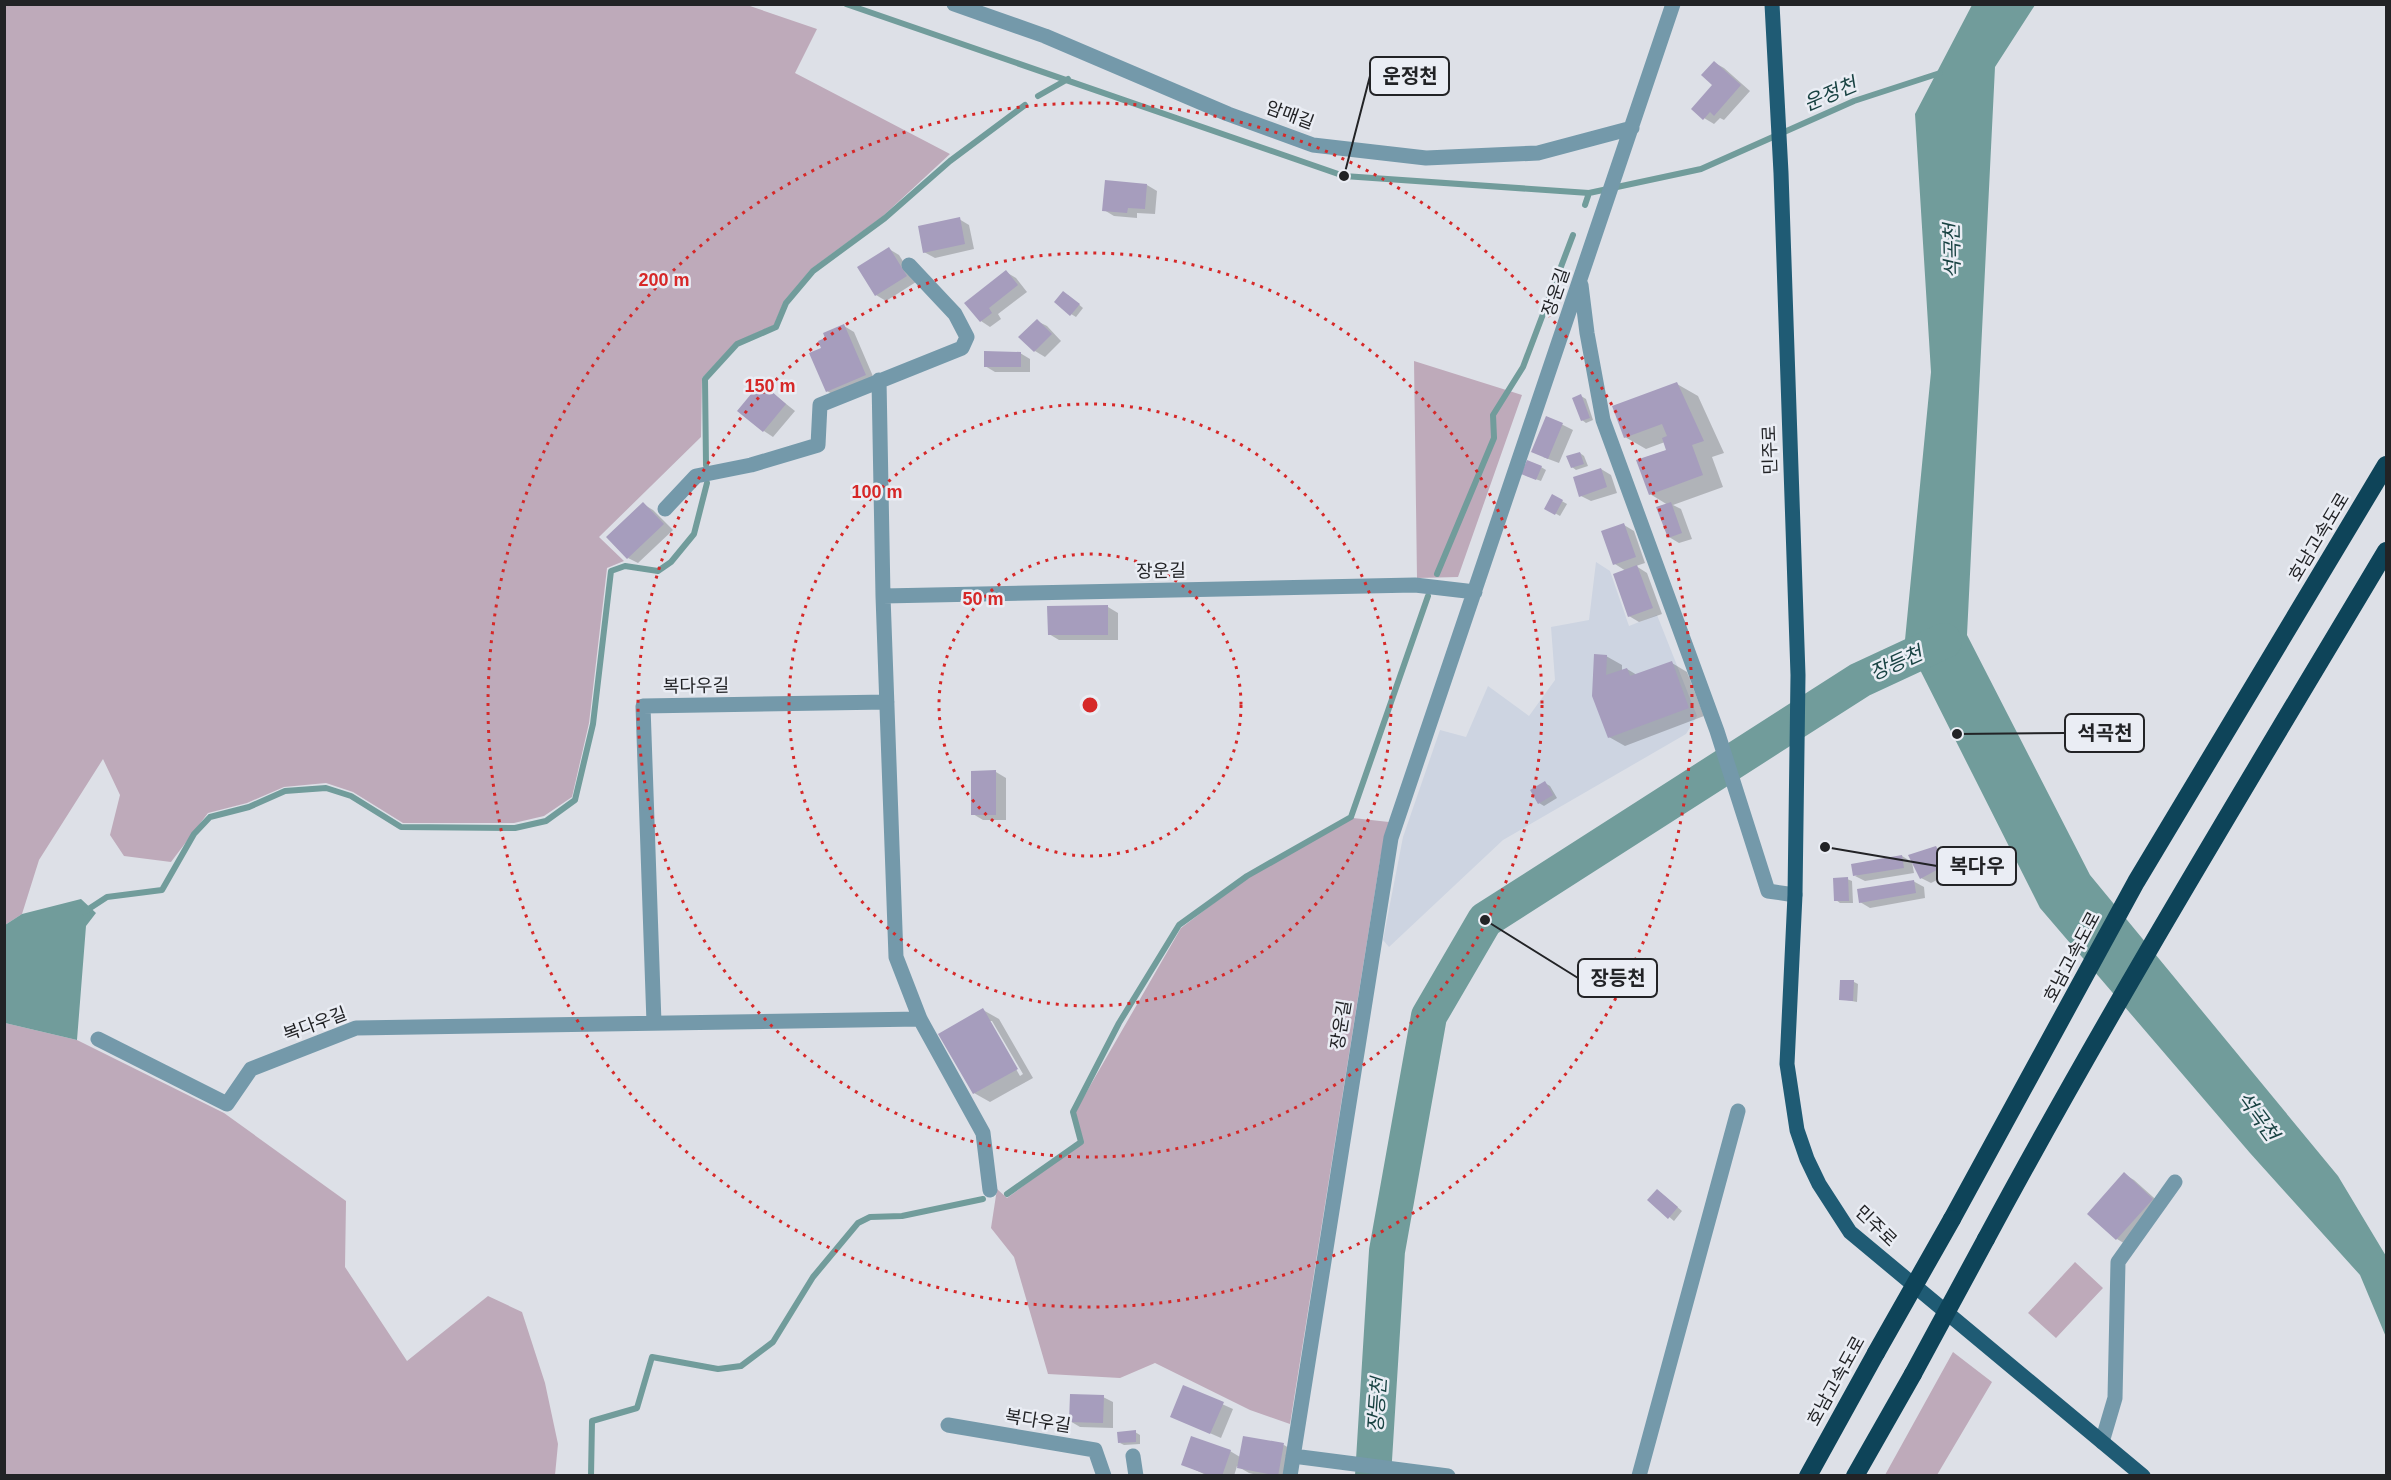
<svg xmlns="http://www.w3.org/2000/svg" width="2391" height="1480" font-family="Arial,'Noto Sans KR',sans-serif">
<style>
.built{fill:#cdd4e1}
.green{fill:#beaaba}
.water{fill:#719c9b}
.shadow{fill:#0003;fill-rule:evenodd}
.lines{fill:none;stroke-linecap:round;stroke-linejoin:round}
.stream{stroke:#719c9b;stroke-width:6}
.river{stroke:#719c9b;stroke-width:36}
.building{fill:#a69dbd}
.minor{stroke:#7499aa;stroke-width:15}
.major{stroke:#1f5b74;stroke-width:15}
.highway{stroke:#0e4459;stroke-width:18}
.highway-bridge{stroke:#0e4459;stroke-width:18}
.ring{fill:none;stroke:#d62828;stroke-width:3;stroke-dasharray:3 6}
.labels{text-anchor:middle;stroke-width:5;stroke-linejoin:round;paint-order:stroke}
.street-label{font-size:18px;fill:#222326;stroke:#eaedf4}
.water-label{font-size:20px;font-style:italic;fill:#184242;stroke:#eaedf4}
.centre{fill:#d62828;stroke:#eaedf4;stroke-width:3}
.ring-label{font-size:18px;text-anchor:middle;font-weight:bold;fill:#d62828;stroke:#eaedf4;stroke-width:5;stroke-linejoin:round;paint-order:stroke}
.leader{fill:none;stroke:#222326;stroke-width:2}
.callout-dot{fill:#222326;stroke:#eaedf4;stroke-width:2}
.callout{fill:#eaedf4;stroke:#222326;stroke-width:2}
.callout-label{font-size:20px;text-anchor:middle;font-weight:bold;fill:#222326}
</style>
<rect width="100%" height="100%" fill="#dde0e7"/>
<path class="built" d="M1596,562L1610,571L1629,626L1657,615L1697,716L1686,734L1503,840L1389,947L1383,940L1403,837L1440,730L1466,737L1488,686L1529,716L1555,680L1551,627L1589,620Z"/>
<path class="green" d="M5,5H747L817,29L795,73L950,154L883,216L811,269L784,301L774,325L736,342L702,378L701,437L599,537L624,561L607,568L589,723L572,797L544,816L514,823H403L353,792L326,783L284,787L247,803L208,813L171,862L124,856L110,835L120,795L103,759L39,860L22,914L5,925Z
M1414,361L1522,395L1458,577L1417,578Z
M1353,818L1389,822L1380,860L1290,1424L1250,1410L1155,1363L1120,1378L1048,1374L1014,1257L991,1228L997,1189L1007,1198L1083,1142L1075,1112L1181,928L1247,878Z
M5,1023L77,1040L224,1113L346,1201L345,1267L407,1361L488,1296L522,1312L545,1383L558,1444L555,1475H5Z
M2075,1262L2103,1288L2056,1338L2028,1313Z
M1953,1352L1992,1382L1937,1475H1885Z"/>
<path class="water" d="M1972,5H2035L1995,67L1967,635L2090,875L2338,1176L2386,1256V1337L2360,1275L2250,1153L2040,908L1905,640L1931,372L1915,114Z
M81,899L96,913L86,926L77,1040L5,1023V925L22,914Z"/>
<path class="shadow" d="M1715,63L1724,68L1750,91L1724,120L1720,118L1714,124L1704,118L1714,85Z
M1147,185L1157,191L1155,214L1137,213V218L1114,216L1104,210Z
M959,219L969,225L974,249L935,258L924,252Z
M889,249L899,255L916,282L886,301L876,295Z
M1006,272L1016,278L1027,292L998,314L1001,319L990,327L981,321Z
M1068,295L1083,308L1076,317L1071,314Z
M1037,321L1047,326L1061,341L1045,357L1035,351L1021,337Z
M844,326L854,332L875,381L837,397L827,391L823,349Z
M1020,353L1030,359V372H995L985,366Z
M761,384L795,411L773,437L764,431Z
M1677,384L1698,396L1724,453L1712,457L1723,487L1673,505L1681,509L1692,539L1679,543L1669,537L1668,505L1650,494L1668,451L1665,442L1646,449L1625,437Z
M1581,396L1586,399L1593,420L1586,423L1582,420Z
M1547,417L1573,430L1559,463L1543,457Z
M1580,453L1584,456L1588,466L1576,470L1572,467Z
M1541,467L1546,470L1541,481L1527,476Z
M1601,469L1611,475L1617,493L1591,501L1581,496Z
M1553,496L1567,504L1560,516L1546,508Z
M643,504L653,510L673,530L638,563L628,558Z
M1624,525L1634,531L1645,563L1636,566L1647,573L1662,614L1639,622L1629,616L1626,571L1615,564Z
M1108,607L1118,613V640H1059L1049,634Z
M1606,656L1622,665V671L1627,669L1637,675L1672,663L1687,672L1704,716L1625,746L1609,737L1594,695Z
M996,772L1006,778V820H983L973,814Z
M1545,783L1550,786L1557,798L1544,806L1539,803Z
M1936,848L1946,854L1955,871L1931,883L1921,878Z
M1902,856L1912,862L1914,873L1865,881L1855,876Z
M1847,879L1852,881L1853,903H1840L1836,900Z
M1913,881L1924,887L1925,898L1870,908L1860,902Z
M1842,981L1854,982L1858,984L1857,1002L1841,999Z
M983,1010L999,1019L1033,1078L990,1102L974,1093ZM989,1021H992L1023,1074L1020,1076Z
M2124,1174L2134,1180L2162,1205L2127,1245L2117,1239Z
M1661,1193L1682,1211L1674,1221L1649,1200Z
M1184,1387L1233,1409L1221,1438L1171,1416Z
M1103,1397L1113,1402V1428L1080,1427L1070,1421Z
M1135,1432L1140,1435V1444L1124,1445L1120,1443Z
M1284,1445L1294,1451L1289,1476H1261L1249,1473L1237,1466L1234,1476H1208L1183,1464L1230,1451L1240,1457Z"/>
<g class="lines">
<path class="stream" d="M846,4L1344,176L1589,193L1701,169L1854,101L1940,73
M1038,96L1068,79
M1585,205L1589,193
M706,465L705,379L737,344L776,327L786,303L813,271L885,218L950,161L1025,105
M1437,574L1494,438L1493,415L1523,367L1573,235
M84,912L107,897L162,890L194,834L210,817L249,807L285,791L326,788L351,796L401,827L515,828L546,821L575,800L593,724L611,571L625,566L658,571L671,562L694,534L707,483
M1007,1194L1081,1142L1073,1112L1119,1023L1179,925L1247,876L1351,817L1428,596
M591,1476L592,1421L637,1408L652,1357L718,1369L741,1366L773,1342L813,1277L858,1223L870,1217L902,1216L983,1199"/>
<path class="river" d="M1373,1476L1387,1251L1429,1016L1485,920L1860,680L1944,641"/>
</g>
<path class="building" d="M1714,61L1741,85L1714,116L1710,112L1703,120L1691,109L1712,85L1701,75Z
M1105,180L1147,184L1145,209L1128,208L1127,213L1102,211Z
M960,217L965,244L923,253L918,226Z
M889,247L907,276L875,296L857,267Z
M1006,270L1018,285L989,308L992,313L980,322L964,303Z
M1063,291L1080,304L1070,316L1054,302Z
M1037,319L1052,334L1034,352L1018,337Z
M844,324L866,375L826,392L809,353L821,348L818,341L825,338L823,333Z
M984,351L1021,352V367H984Z
M761,382L786,404L763,432L737,411Z
M1677,382L1704,441L1692,445L1703,475L1649,495L1636,460L1666,450L1662,438L1667,436L1662,424L1624,438L1612,406Z
M1581,394L1590,418L1581,421L1572,398Z
M1546,416L1563,423L1548,459L1531,452Z
M1580,452L1584,464L1571,468L1566,456Z
M1527,460L1542,466L1536,480L1521,474Z
M1601,468L1607,487L1579,497L1573,477Z
M1552,494L1563,500L1555,515L1544,509Z
M643,502L664,524L627,559L606,537Z
M1671,502L1682,533L1668,538L1656,507Z
M1624,523L1636,557L1613,565L1601,531Z
M1637,565L1653,608L1628,617L1613,574Z
M1108,605V635H1048L1047,606Z
M1594,654L1607,655L1606,675L1627,668L1630,676L1672,661L1689,708L1608,738L1592,696Z
M996,770V815H971V771Z
M1545,781L1553,795L1538,804L1530,790Z
M1936,846L1946,865L1920,879L1908,855Z
M1902,855L1904,868L1853,876L1851,864Z
M1848,877L1849,901H1834L1833,878Z
M1914,880L1916,893L1859,903L1857,889Z
M1840,980H1854L1853,1001L1839,1000Z
M983,1008L1018,1069L973,1094L938,1034Z
M2124,1172L2153,1199L2116,1240L2087,1214Z
M1657,1189L1678,1207L1668,1219L1647,1200Z
M1183,1385L1224,1402L1210,1434L1170,1417Z
M1070,1394L1104,1395L1103,1423L1069,1422Z
M1136,1430V1442L1118,1443L1117,1432Z
M1191,1436L1231,1450L1222,1476H1211L1181,1465Z
M1243,1436L1284,1443L1278,1476L1237,1468Z"/>
<g class="lines">
<path class="minor" d="M954,4L1045,36L1228,114L1313,145L1426,158L1538,153L1632,128
M1581,285L1587,333L1603,420L1717,731L1768,891L1795,895
M879,380L883,596L896,957L920,1019L983,1133L990,1190
M665,509L696,476L751,465L818,445L820,405L962,348L967,337L955,314L909,265
M883,596L1415,585L1475,592
M654,1023L643,706L887,702
M98,1039L227,1104L251,1069L356,1028L920,1019
M948,1425L1095,1450L1104,1476
M2102,1442L2115,1398L2118,1262L2175,1182
M1133,1456L1136,1476
M1293,1456L1448,1476
M1290,1476L1391,838L1673,4
M1639,1476L1738,1111"/>
<path class="major" d="M1772,4L1781,173L1798,675L1795,895L1787,1064L1797,1130L1807,1159L1819,1184L1850,1232L2143,1476"/>
<path class="highway" d="M1952,1219L2136,882L2386,465
M1986,1239C2112,1005 2250,779 2386,551
M1808,1476L1876,1353
M1855,1476L1913,1374"/>
<path class="highway-bridge" d="M1876,1353L1952,1219
M1913,1374L1986,1239"/>
</g>
<g class="ring">
<circle cx="1090" cy="705" r="151"/>
<circle cx="1090" cy="705" r="301"/>
<circle cx="1090" cy="705" r="452"/>
<circle cx="1090" cy="705" r="602"/>
</g>
<g class="labels">
<g class="street-label">
<text transform="translate(1290 115) rotate(20)" y="6">암매길</text>
<text transform="translate(1556 292) rotate(-71)" y="6">장운길</text>
<text transform="translate(1770 450) rotate(-92)" y="6">민주로</text>
<text transform="translate(2319 537) rotate(-59)" y="6">호남고속도로</text>
<text transform="translate(1161 571) rotate(-1)" y="6">장운길</text>
<text transform="translate(696 686) rotate(-1)" y="6">복다우길</text>
<text transform="translate(2072 957) rotate(-62)" y="6">호남고속도로</text>
<text transform="translate(315 1024) rotate(-20)" y="6">복다우길</text>
<text transform="translate(1341 1025) rotate(-81)" y="6">장운길</text>
<text transform="translate(1876 1226) rotate(44)" y="6">민주로</text>
<text transform="translate(1836 1381) rotate(-61)" y="6">호남고속도로</text>
<text transform="translate(1038 1421) rotate(9)" y="6">복다우길</text>
</g>
<g class="water-label">
<text transform="translate(1830 94) rotate(-23)" y="7">운정천</text>
<text transform="translate(1952 251) rotate(-91)" y="7">석곡천</text>
<text transform="translate(1896 663) rotate(-24)" y="7">장등천</text>
<text transform="translate(2258 1116) rotate(54)" y="7">석곡천</text>
<text transform="translate(1377 1405) rotate(-86)" y="7">장등천</text>
</g>
</g>
<circle cx="1090" cy="705" r="9" class="centre"/>
<g class="ring-label">
<text x="664" y="286">200 m</text>
<text x="770" y="392">150 m</text>
<text x="877" y="498">100 m</text>
<text x="983" y="605">50 m</text>
</g>
<path class="leader" d="M1344 176L1370 76M1957 734L2065 733M1825 847L1937 866M1485 920L1578 978"/>
<g class="callout-dot">
<circle cx="1344" cy="176" r="6"/>
<circle cx="1957" cy="734" r="6"/>
<circle cx="1825" cy="847" r="6"/>
<circle cx="1485" cy="920" r="6"/>
</g>
<g class="callout">
<rect x="1370" y="57" width="79" height="38" rx="6"/>
<rect x="2065" y="714" width="79" height="38" rx="6"/>
<rect x="1937" y="847" width="79" height="38" rx="6"/>
<rect x="1578" y="959" width="79" height="38" rx="6"/>
</g>
<g class="callout-label">
<text x="1410" y="83">운정천</text>
<text x="2105" y="740">석곡천</text>
<text x="1977" y="873">복다우</text>
<text x="1618" y="985">장등천</text>
</g>
<rect width="2391" height="1480" fill="none" stroke="#222326" stroke-width="12"/>
</svg>
